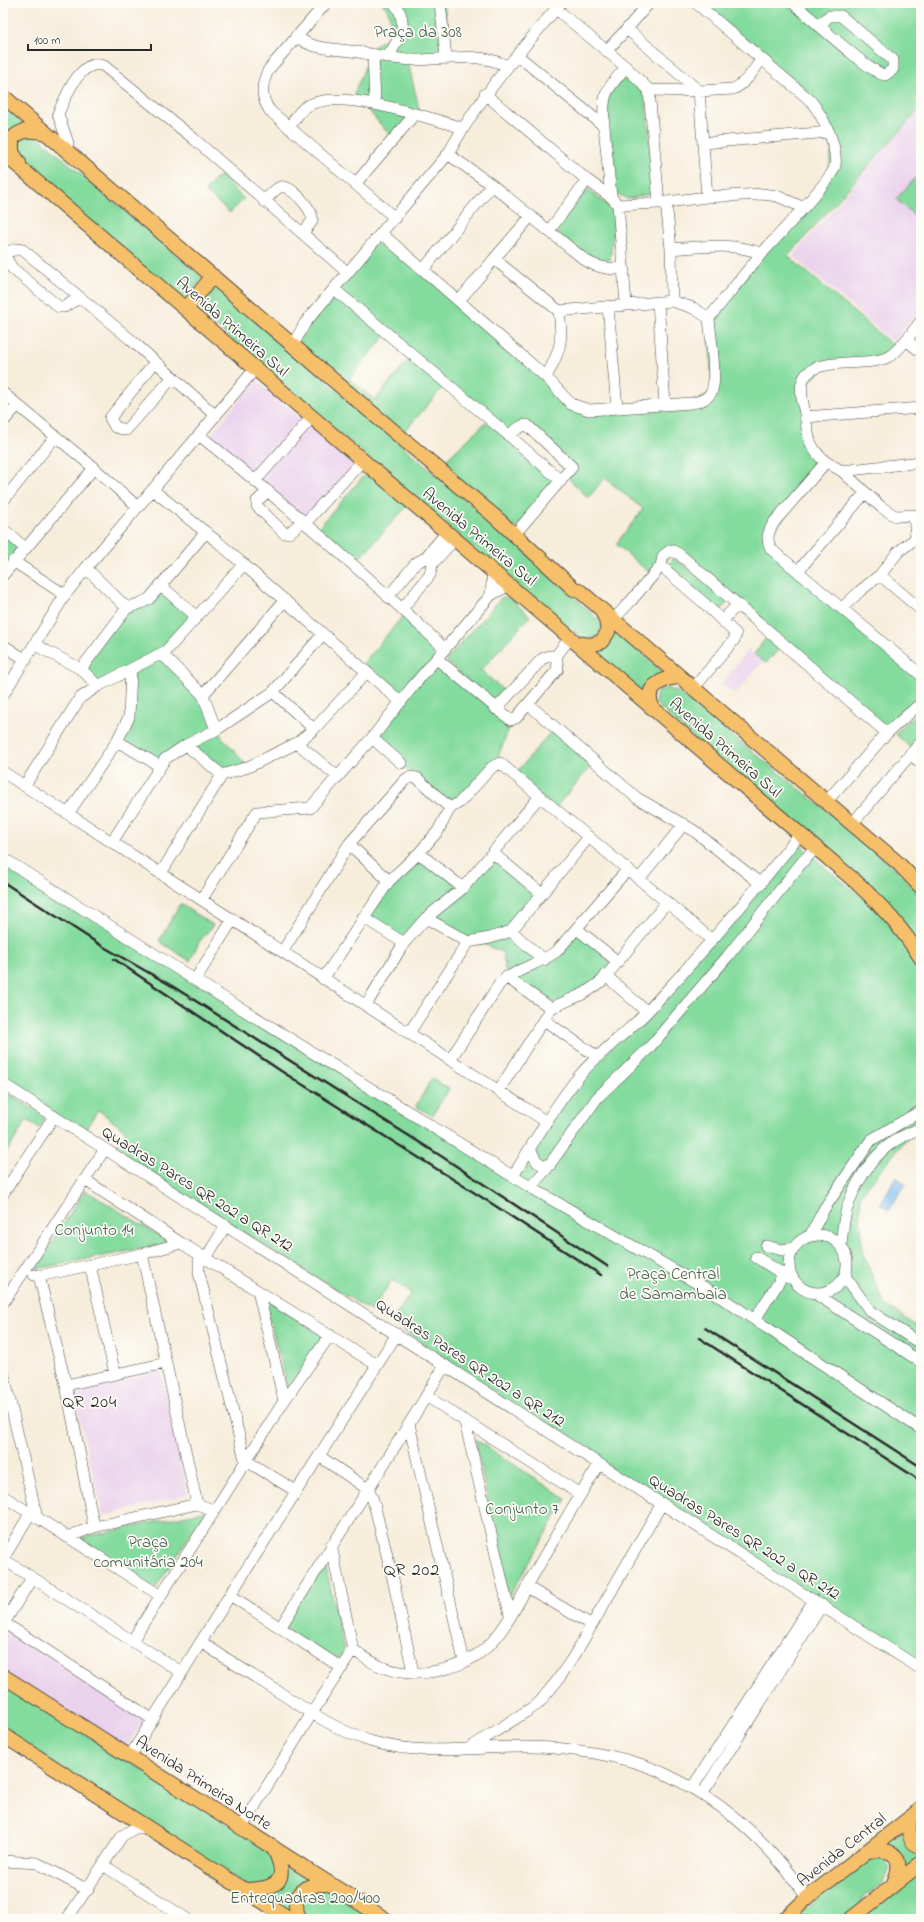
<svg xmlns="http://www.w3.org/2000/svg" width="924" height="1922" font-family="'Indie Flower',sans-serif">
<style>
.built{fill:#ead1ec}
.green{fill:#84db9e;stroke:#588364;fill-rule:evenodd}
.water{fill:#77b8ec;stroke:#51728c}
.lines{fill:none;stroke-linecap:round;stroke-linejoin:round}
.minor-casing{stroke:#4a4845;stroke-width:12}
.major-casing{stroke:#4a4845;stroke-width:16}
.minor{stroke:#fff;stroke-width:11}
.major{stroke:#f6c06b;stroke-width:14}
.rail{stroke:#2b2b2b;stroke-width:2.5}
.labels{text-anchor:middle;stroke-width:3.5;stroke-linejoin:round;paint-order:stroke}
.park-label{font-size:17px;fill:#46604e;stroke:#fdfcf7}
.street-label{font-size:17px;fill:#2b2b2b;stroke:#fdfcf7}
.neighbourhood-label{font-size:18px;letter-spacing:1px;fill:#2b2b2b;stroke:#fdfcf7}
</style>
<rect width="100%" height="100%" fill="#fdfcf7"/>
<filter id="ink" filterUnits="userSpaceOnUse"><feTurbulence type="fractalNoise" baseFrequency=".025" numOctaves="2"/><feDisplacementMap in="SourceGraphic" scale="8" xChannelSelector="R" yChannelSelector="G"/><feConvolveMatrix kernelMatrix="1 2 1 2 8 2 1 2 1" color-interpolation-filters="sRGB"/></filter>
<filter id="wash" filterUnits="userSpaceOnUse"><feTurbulence type="fractalNoise" baseFrequency=".012" numOctaves="4" result="noise"/><feDisplacementMap in="SourceGraphic" scale="16" xChannelSelector="R" yChannelSelector="G"/><feGaussianBlur stdDeviation="0.9" result="paint"/><feColorMatrix in="noise" values="0 0 0 0 0 0 0 0 0 0 0 0 0 0 0 0 0 1.4 0 .05"/><feComposite in="paint" operator="in"/></filter>
<g filter="url(#wash)">
<rect width="100%" height="100%" fill="#f7eddb"/>
<path class="built" d="M921,107V309L893,342L793,256Z
M256,380L355,463L308,520L209,437Z
M748,650L763,661L735,694L721,684Z
M161,1372L188,1494L103,1516L73,1390Z
M3,1628L145,1719L122,1753L3,1680Z"/>
<path class="green" d="M382,3H444L450,52L408,62L420,113L395,141L354,94L373,47L389,36C391,23 392,13 382,3Z
M696,3H921V107L788,256L897,349L892,355L829,364L801,389L807,429L803,438L810,453L826,462L767,540L921,675V704L888,734L673,553L653,576L616,544L643,509L605,478L588,498L565,475L571,468L524,426L512,438L445,385L403,433L288,342L382,235L571,404L589,410L692,403L712,392L709,318L827,180L832,146L817,110ZM387,334L413,355L375,400L349,379Z
M627,77L646,96L653,193L628,199L613,192C610,169 599,117 608,97C611,89 620,82 627,77Z
M3,106L24,124L9,132L4,139L6,150L3,147Z
M32,135L39,138L203,278L183,304L23,164L20,157L19,141L24,137Z
M921,172V221L896,199Z
M220,175L244,199L230,213L205,191Z
M588,189L603,202L616,210L610,260L586,258L554,230Z
M216,286L543,567L600,622L603,627L601,637L585,640L519,588L195,308L209,290Z
M486,422L559,480L516,529L441,465Z
M368,471L408,505L353,565L315,532Z
M3,529L25,548L3,575Z
M674,558L728,601L721,610L716,608L667,567Z
M160,585L197,617L166,651L203,695L216,730L248,767L222,775L186,745L160,766L117,741L129,717L131,669L98,686L81,669L127,608Z
M502,597L511,599L530,616L481,670L507,694L496,707L447,662V659Z
M406,612L445,649L437,658L512,721L497,759L450,808L372,738L401,702L361,666Z
M611,625L665,674L647,699L592,653C610,647 612,643 611,625Z
M766,638L779,649L766,663L754,654Z
M664,688L676,691L821,806L899,872L921,897V953L907,932L655,703L657,692Z
M921,711V736L910,748L896,734L906,722Z
M554,728L594,763L554,809L516,773Z
M797,842L829,871L868,902L902,937L921,971V1124L902,1144L860,1196L862,1252L885,1305L921,1329V1669L611,1473L391,1322L411,1293L392,1280L371,1311L112,1152L126,1131L98,1110L83,1133L3,1082V858L513,1176L547,1122L619,1038Z
M419,853L463,888L493,853L542,894L512,931L543,961L577,929L617,961L602,981L551,1008L506,977L503,953L486,945L468,942L426,918L404,943L364,917Z
M180,904L213,925L199,942L190,961L159,941Z
M432,1078L449,1089L432,1116L416,1106Z
M3,1090L46,1117L39,1128L27,1120L3,1158Z
M85,1190L171,1243L35,1269Z
M264,1299L327,1336L288,1389Z
M475,1439L566,1499L508,1599Z
M206,1511L155,1589L80,1538Z
M324,1559L344,1650L336,1663L281,1626Z
M3,1682L379,1919H300L3,1731Z
M905,1828L921,1851V1858L904,1871L882,1846Z
M874,1855L883,1858L890,1868L884,1882L862,1899L861,1904L841,1919H793L836,1882L843,1881Z
M921,1869V1919H859Z"/>
<path class="water" d="M896,1177L906,1184L889,1210L880,1204Z"/>
</g>
<g filter="url(#ink)">
<g class="lines">
<defs>
<path id="minor" d="M326,3L269,69C261,84 260,97 270,111L395,218
M440,3L446,57
M793,3C809,16 870,73 885,75L893,69V60L841,16H829L820,25
M556,9L626,67L649,90L659,203L618,205
M627,29L649,3
M296,36C313,50 330,48 350,51C371,53 393,60 414,60C446,60 476,51 507,66
M607,50L627,29L699,91L707,197
M373,54L375,103
M517,55L604,126L611,197
M388,56C400,39 410,22 394,3
M649,90L699,91L733,89C746,84 754,69 762,59
M485,94L587,180L611,197L618,205L626,304
M604,126C602,94 605,91 626,67
M289,128C295,119 300,109 309,105C342,88 428,118 463,128
M704,143L829,132
M65,150L68,143L58,114C65,98 81,56 104,66L194,139L348,273
M448,154L492,185L585,260C597,268 610,269 624,269
M356,183L415,114
M264,201C269,197 275,188 281,187C291,185 315,211 312,221C310,225 305,230 302,233
M666,202L671,249L672,301
M659,203L707,197L762,194L777,196L802,207
M549,231L587,180
M382,234L546,377L571,404L589,410L692,403C700,402 706,400 711,393C718,381 710,333 709,318C727,296 745,273 763,252C776,238 833,178 835,166C838,145 823,117 811,101L696,3
M671,249C700,247 734,242 762,254
M494,259L531,216
M423,270L492,185
M334,289L512,438L561,481
M79,298L64,307H59L12,268L7,260L8,252L16,249L23,250L130,339L216,416
M459,301L494,259L559,311L672,301L693,308L709,318
M658,302L665,404
M608,306L617,408
M921,321C913,331 899,352 888,357C867,368 812,355 803,380C799,390 803,403 805,414C808,435 808,448 826,462L775,521C769,530 765,538 771,549L921,675
M906,340L921,352
M293,345L305,323L448,154C479,98 520,51 561,3
M155,362L110,418L115,427L126,430L173,377
M546,377C561,350 563,341 559,311
M3,393L94,468L138,507
M805,417L921,408
M3,422L17,406
M199,435C284,503 366,574 445,649
M508,435L522,426L527,425L572,467L514,535
M826,462L842,471L881,507L892,514L896,516L921,515
M842,471L921,462
M255,481L312,417
M153,490L219,543L401,702
M268,491L257,501V506L284,533H289L303,521
M3,501L55,437
M914,515L916,538L921,542
M305,523L363,460
M3,529L25,548
M13,561L65,595
M798,571L865,493
M3,575L94,468
M880,575L921,610
M160,585L197,617
M491,595L493,571
M388,597L416,563L425,558L447,532
M127,608L141,603L149,599L206,532
M842,608L860,591L880,575L898,552L916,538
M402,609L430,575L432,564L455,539
M613,620L630,602L661,566
M723,620L738,604
M3,645L26,660
M35,645L81,669L98,686
M162,654L203,695
M556,656L570,638
M437,659L511,720L516,718L558,669L556,656
M81,669L127,608L86,568
M693,689L734,640L736,634L704,603L661,566L663,556L671,550L679,554L887,733
M273,692L314,729
M3,695L65,595L86,568L255,369
M528,704L637,798L693,830L761,884
M496,709L542,659L549,656H556
M216,730L203,695L285,600
M372,738L401,763
M117,741L160,766
M297,743L338,777
M186,745L222,775
M910,754L921,763
M3,772L547,1122
M25,785L80,698L98,686L166,651L244,564
M826,802L887,733L921,703
M68,814L117,741L129,717L131,669
M852,824L921,742
M112,842L165,759L186,745L216,730L273,692L323,634
M349,844L389,881
M419,853L463,888
M493,853L542,894
M3,858L195,980L530,1187L714,1293L921,1429
M161,873L222,775L248,767L297,743L314,729L367,672
M639,879L684,824
M202,899L257,812L310,808L372,738L413,686L491,595L509,585
M363,917L404,943
M426,918L468,942
M577,929L617,961
M511,931L544,960
M283,951L349,844L405,780L410,777L417,778L450,808
M605,975L647,1012
M506,977L551,1008
M323,979L389,881L419,853L438,831L450,808L460,802L492,767L500,763L712,940
M195,980L233,919
M366,1005L404,943L426,918L463,888L540,796
M544,1020L596,1056
M409,1033L468,942L490,938L511,931L589,837
M450,1060L500,983C516,969 539,964 557,951L627,870
M3,1084L921,1669
M499,1090L551,1008L585,993L602,981L667,902
M530,1149L537,1162L543,1165H550
M513,1176C534,1142 554,1107 580,1075C600,1051 626,1034 648,1011C701,954 752,895 800,834
M85,1180L181,1243L377,1365
M530,1187L545,1171L597,1098L649,1048L727,957L803,861L816,848
M3,1194L54,1116
M789 1264a29 29 0 1 1 58 0a29 29 0 1 1-58 0Z
M810,1236L824,1209L871,1140L921,1111
M766,1246L782,1250L794,1248
M841,1246C842,1235 843,1223 846,1212C853,1186 871,1157 893,1142C902,1136 912,1132 921,1128
M142,1254L197,1504L213,1510
M199,1254V1273L245,1460L296,1491
M756,1257L789,1278
M206,1258L226,1225
M90,1265L115,1374
M34,1275L39,1276L142,1254L181,1243
M39,1276L66,1385L94,1527
M845,1276L870,1311L921,1344
M814,1293L921,1362
M3,1303L105,1149
M755,1319L784,1274
M3,1371L37,1518
M66,1385L166,1363
M426,1396L580,1494
M284,1401L330,1335
M465,1422L510,1615
M409,1424L464,1661
M319,1456L369,1490L373,1500L393,1579L413,1672
M3,1496L161,1596
M67,1537L94,1527L197,1504
M331,1545L353,1650
M3,1559L181,1672
M3,1559L30,1514
M527,1587L592,1625
M230,1595L342,1668
M3,1622L152,1719
M4,1623L32,1578
M280,1628C335,1540 392,1454 445,1365
M132,1641L284,1401L258,1291
M201,1642C228,1660 255,1677 282,1694C311,1713 340,1732 373,1742C424,1756 470,1747 521,1747C562,1746 625,1755 663,1773C722,1800 771,1844 807,1898
M468,1749L538,1704L557,1681L574,1656L662,1503
M130,1756L230,1595L397,1334
M692,1788L814,1600
M702,1794L822,1605
M242,1827L312,1713L353,1650C363,1656 372,1663 382,1667C417,1681 466,1670 492,1642C510,1622 522,1595 535,1572C556,1536 576,1500 599,1465
M3,1861L37,1863L88,1890
M103,1865L187,1919
M67,1919L122,1836L135,1828H148"/>
<path id="major" d="M3,96L332,379L493,515L574,589L581,592L898,863L921,887
M3,153L856,882C881,905 903,929 921,958
M19,163L12,152V139C22,128 33,130 46,133
M186,309L213,276
M576,643L590,645L601,642L608,632L606,620L602,611
M653,708C641,688 663,678 679,677
M3,1676L385,1919
M3,1735L290,1919
M910,1818C908,1829 908,1843 921,1847
M867,1851C897,1847 905,1859 893,1885
M246,1890C279,1889 290,1880 273,1847
M299,1919C289,1892 306,1883 330,1884
M785,1919L807,1898L921,1809
M851,1919L921,1863"/>
</defs>
<use href="#minor" class="minor-casing"/>
<use href="#major" class="major-casing"/>
<use href="#minor" class="minor"/>
<use href="#major" class="major"/>
<path class="rail" d="M3,882L102,946L172,986L441,1156L607,1266
M114,959L281,1071L494,1205L601,1275
M705,1328L921,1467
M699,1338L921,1481"/>
</g>
</g>
<g class="labels">
<g class="park-label">
<text x="418" y="37">Praça da 308</text>
<text x="94" y="1235">Conjunto 14</text>
<text x="673" y="1279">Praça Central<tspan x="673" dy="20">de Samambaia</tspan></text>
<text x="522" y="1514">Conjunto 7</text>
<text x="148" y="1547">Praça<tspan x="148" dy="20">comunitária 204</tspan></text>
<text x="305" y="1903">Entrequadras 200/400</text>
</g>
<g class="street-label">
<text transform="translate(233 326) rotate(41)" y="6">Avenida Primeira Sul</text>
<text transform="translate(480 536) rotate(40)" y="6">Avenida Primeira Sul</text>
<text transform="translate(726 747) rotate(41)" y="6">Avenida Primeira Sul</text>
<text transform="translate(198 1188) rotate(32)" y="6">Quadras Pares QR 202 a QR 212</text>
<text transform="translate(471 1362) rotate(33)" y="6">Quadras Pares QR 202 a QR 212</text>
<text transform="translate(745 1536) rotate(32)" y="6">Quadras Pares QR 202 a QR 212</text>
<text transform="translate(204 1782) rotate(33)" y="6">Avenida Primeira Norte</text>
<text transform="translate(841 1849) rotate(-38)" y="6">Avenida Central</text>
</g>
<g class="neighbourhood-label">
<text x="90" y="1407">QR 204</text>
<text x="412" y="1575">QR 202</text>
</g>
</g>
<rect width="924" height="1922" fill="none" stroke="#fdfcf7" stroke-width="16"/>
<path d="M28 44v6h123v-6" fill="none" stroke="#2b2b2b" stroke-width="2"/>
<text x="34" y="44" font-size="12" fill="#2b2b2b" stroke="#fdfcf7" stroke-width="3" paint-order="stroke">100 m</text>
</svg>
